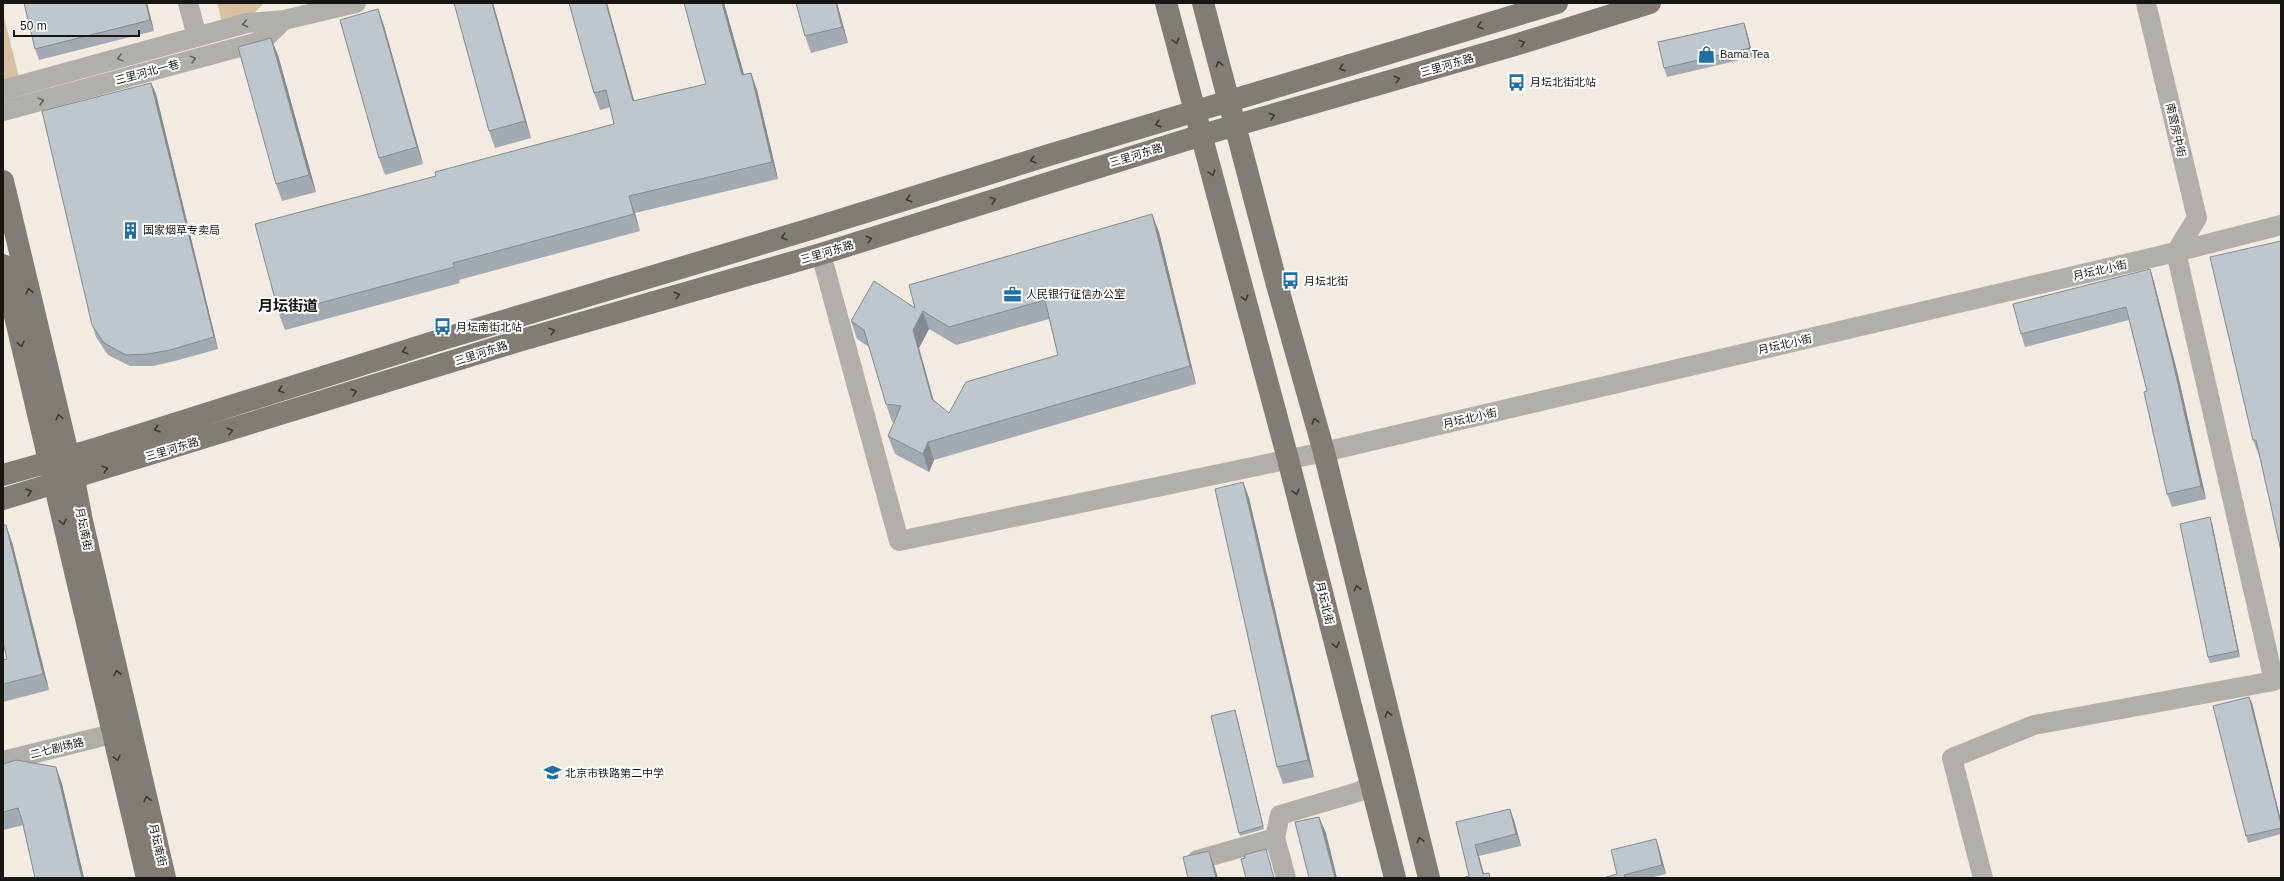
<svg xmlns="http://www.w3.org/2000/svg" width="2284" height="881" font-family="Helvetica,'Noto Sans SC',sans-serif">
<style>
.green{fill:#d7c1a0}
.lines{fill:none;stroke-linecap:round;stroke-linejoin:round}
.minor{stroke:#b2afab;stroke-width:20}
.major{stroke:#817d76;stroke-width:22}
.wall{fill:#a3aab1;fill-rule:evenodd}
.shaded-wall{fill:#858b90}
.building{fill:#bec6ce;stroke:#858b90;fill-rule:evenodd}
.oneway{stroke:#65625f}
.oneway2{stroke:#3d3a36}
.labels{text-anchor:middle;stroke-width:4;stroke-linejoin:round;paint-order:stroke}
.poi-label{font-size:11px;fill:#181613;stroke:#fff;text-anchor:start}
.street-label{font-size:11px;fill:#181613;stroke:#fff}
.district-label{font-size:15px;font-weight:bold;fill:#181613;stroke:#fff}
</style>
<rect width="100%" height="100%" fill="#f1ebe2"/>
<path class="green" d="M217,3H264L254,13L222,22Z
M3,13L19,77L3,82Z"/>
<g class="lines">
<path class="minor" d="M188,3L197,37
M3,90L247,23L284,20L356,3
M3,111L262,41L284,20
M821,254L899,541L1324,452L2176,252L2281,225
M3,761L112,734
M1275,838L1286,878
M1197,860L1275,838L1280,815L1358,792L1371,785
M1983,878L1952,758L2034,725L2274,681L2176,252L2197,218L2146,3"/>
<path class="major" d="M1166,3L1288,459L1395,878
M1203,3L1277,285L1324,452L1429,878
M3,181L74,479L82,521L165,878
M3,265L147,878
M3,475L98,448L443,339L814,228L1049,155L1557,3
M3,499L515,342L821,254L1202,135L1515,45L1650,3"/>
</g>
<path class="wall" d="M24,3H147L154,31L39,60L35,49Z
M493,3L531,138L495,148L489,131Z
M569,3H607L634,101L706,84L684,3H724L744,75L751,73L757,90L778,179L635,213L640,231L459,280L460,283L285,330L279,314L436,176L614,124L611,107L600,110L594,93Z
M837,3L848,43L811,53L805,36Z
M378,9L384,26L423,164L385,175L379,158Z
M1747,32L1753,57L1667,77L1664,68Z
M278,55L316,192L282,201L276,184Z
M151,83L156,94L218,349L175,361L153,366H130L108,355L96,337L92,325Z
M1159,232L1196,384L934,460L929,472L895,454L888,436L894,422H892L886,404L869,347L857,339L851,321L915,308ZM1049,319L1058,355L949,413L934,401L919,348L929,329L956,345Z
M2281,241L2260,458L2253,440Z
M2150,269L2154,282L2178,375L2206,499L2172,507L2167,494L2147,391L2129,320L2025,347L2021,334Z
M1243,482L1249,498L1314,777L1283,784L1277,767Z
M2212,523L2240,657L2210,663L2208,657Z
M12,542L49,690L3,702V660L7,659Z
M2252,703L2281,821V834L2248,843L2246,836Z
M1236,713L1264,829L1240,836L1239,833Z
M3,764L56,767L62,784L84,878H35L24,825L3,830Z
M1514,820L1521,846L1479,856L1484,874L1490,878L1469,876L1456,822Z
M1656,839L1659,848L1666,874L1650,878H1603L1617,874Z"/>
<path class="shaded-wall" d="M146,3H147L154,31L150,20Z
M492,3H493L531,138L525,121Z
M606,3H607L639,118L633,101Z
M722,3H724L749,92L742,75Z
M836,3H837L848,43L842,27Z
M378,9L384,26L423,164L417,147Z
M1744,23L1747,32L1753,57L1750,48Z
M271,38L278,55L316,192L309,175Z
M751,73L757,90L778,179L772,162Z
M151,83L156,94L218,349L214,337Z
M629,196L635,213L640,231L634,214Z
M1152,214L1159,232L1196,384L1190,366Z
M453,263L459,280L460,283L454,267Z
M2150,269L2154,282L2178,375L2206,499L2201,486Z
M923,311L929,329L919,348L938,417L932,399L913,330Z
M928,442L934,460L929,472L923,454Z
M1243,482L1249,498L1314,777L1308,760Z
M2210,517L2212,523L2240,657L2238,651Z
M6,525L12,542L49,690L43,674Z
M2249,697L2252,703L2281,821V824Z
M1235,710L1236,713L1264,829L1263,826Z
M56,767L62,784L84,878H82Z
M1510,809L1514,820L1521,846L1516,834Z
M1319,817L1326,833L1337,878H1335Z
M1656,839L1659,848L1666,874L1662,865Z
M1475,845L1479,856L1485,878L1483,874Z
M1209,851L1215,868L1218,878H1216Z"/>
<path class="building" d="M24,3H146L150,20L35,49Z
M454,3H492L525,121L489,131Z
M569,3H606L633,101L706,84L684,3H722L742,75L751,73L772,162L629,196L634,214L453,263L454,267L279,314L255,224L436,176L435,172L614,124L606,90L594,93Z
M796,3H836L842,27L805,36Z
M378,9L417,147L379,158L340,20Z
M1744,23L1750,48L1664,68L1658,42Z
M271,38L309,175L276,184L238,47Z
M151,83L214,337L170,350L148,354L126,355L104,343L92,325L42,111Z
M1152,214L1190,366L928,442L923,454L888,436L901,406L886,404L864,330L851,321L874,281L915,308L909,285ZM1045,300L1058,355L966,382L949,413L932,399L913,330L923,311L949,327Z
M2281,241V551L2256,440H2253L2210,257Z
M2150,269L2173,362L2201,486L2167,494L2144,392L2147,391L2126,307L2021,334L2013,304Z
M1243,482L1308,760L1277,767L1215,489Z
M2210,517L2238,651L2208,657L2180,524Z
M3,525H6L43,674L3,684V660L7,659L3,642Z
M2249,697L2281,824V828L2246,836L2213,706Z
M1235,710L1263,826L1239,833L1211,716Z
M16,760L56,767L82,878H35L22,820L18,808L3,812V764Z
M1510,809L1516,834L1475,845L1483,874L1489,873L1490,878H1465V877L1469,876L1456,822Z
M1319,817L1335,878H1309L1295,822Z
M1656,839L1662,865L1624,875L1625,878H1603L1617,874L1611,850Z
M1266,849L1274,878H1246L1241,859L1245,858L1244,855Z
M1209,851L1216,878H1188L1183,857Z"/>
<defs><path id="oneway-chevron" d="M-2-3.5L2.5 0L-2 3.5" fill="none" stroke-width="1.6" stroke-linecap="round" stroke-linejoin="round"/></defs>
<g class="oneway">
<use href="#oneway-chevron" transform="translate(245 24) rotate(168)"/>
<use href="#oneway-chevron" transform="translate(120 58) rotate(165)"/>
<use href="#oneway-chevron" transform="translate(193 59) rotate(-15)"/>
<use href="#oneway-chevron" transform="translate(41 101) rotate(-15)"/>
</g>
<g class="oneway2">
<use href="#oneway-chevron" transform="translate(1480 26) rotate(163)"/>
<use href="#oneway-chevron" transform="translate(1176 41) rotate(75)"/>
<use href="#oneway-chevron" transform="translate(1522 43) rotate(-17)"/>
<use href="#oneway-chevron" transform="translate(1219 64) rotate(-105)"/>
<use href="#oneway-chevron" transform="translate(1342 68) rotate(163)"/>
<use href="#oneway-chevron" transform="translate(1397 79) rotate(-16)"/>
<use href="#oneway-chevron" transform="translate(1272 116) rotate(-16)"/>
<use href="#oneway-chevron" transform="translate(1158 124) rotate(164)"/>
<use href="#oneway-chevron" transform="translate(1033 160) rotate(163)"/>
<use href="#oneway-chevron" transform="translate(1212 173) rotate(75)"/>
<use href="#oneway-chevron" transform="translate(909 199) rotate(163)"/>
<use href="#oneway-chevron" transform="translate(993 200) rotate(-17)"/>
<use href="#oneway-chevron" transform="translate(784 237) rotate(163)"/>
<use href="#oneway-chevron" transform="translate(869 239) rotate(-17)"/>
<use href="#oneway-chevron" transform="translate(29 291) rotate(-103)"/>
<use href="#oneway-chevron" transform="translate(677 295) rotate(-16)"/>
<use href="#oneway-chevron" transform="translate(1245 298) rotate(75)"/>
<use href="#oneway-chevron" transform="translate(552 331) rotate(-16)"/>
<use href="#oneway-chevron" transform="translate(21 344) rotate(77)"/>
<use href="#oneway-chevron" transform="translate(405 351) rotate(162)"/>
<use href="#oneway-chevron" transform="translate(281 390) rotate(162)"/>
<use href="#oneway-chevron" transform="translate(354 392) rotate(-17)"/>
<use href="#oneway-chevron" transform="translate(59 417) rotate(-103)"/>
<use href="#oneway-chevron" transform="translate(1315 421) rotate(-106)"/>
<use href="#oneway-chevron" transform="translate(157 429) rotate(162)"/>
<use href="#oneway-chevron" transform="translate(230 431) rotate(-17)"/>
<use href="#oneway-chevron" transform="translate(105 469) rotate(-17)"/>
<use href="#oneway-chevron" transform="translate(29 492) rotate(-16)"/>
<use href="#oneway-chevron" transform="translate(1296 492) rotate(76)"/>
<use href="#oneway-chevron" transform="translate(63 522) rotate(77)"/>
<use href="#oneway-chevron" transform="translate(1357 588) rotate(-104)"/>
<use href="#oneway-chevron" transform="translate(1336 645) rotate(76)"/>
<use href="#oneway-chevron" transform="translate(117 673) rotate(-103)"/>
<use href="#oneway-chevron" transform="translate(1388 714) rotate(-104)"/>
<use href="#oneway-chevron" transform="translate(117 758) rotate(76)"/>
<use href="#oneway-chevron" transform="translate(147 799) rotate(-103)"/>
<use href="#oneway-chevron" transform="translate(1420 840) rotate(-104)"/>
</g>
<defs>
<symbol id="shop-bare" viewBox="-9 -9 18 18"><path d="M-5-2.5h2.3a2.7 3.5 0 0 1 5.4 0H5L5.5 6h-11ZM-1.5-2.5h3a1.5 2.3 0 0 0-3 0Z" fill="#246ea1" stroke="#fff" stroke-width="2.5" paint-order="stroke"/></symbol>
<symbol id="bus-bare" viewBox="-9 -9 18 18"><path d="M-5-6H5V4H4V6H2V4H-2V6H-4V4H-5ZM-3.5-4V0h7V-4ZM-3.5 1.2v1.5H-2V1.2ZM2 1.2v1.5H3.5V1.2Z" fill="#246ea1" stroke="#fff" stroke-width="2.5" paint-order="stroke"/></symbol>
<symbol id="building-bare" viewBox="-9 -9 18 18"><path d="M-4-6H4V6H1V3H-1V6H-4ZM-2.5-4.3h1.7v1.8h-1.7ZM.8-4.3h1.7v1.8H.8ZM-2.5-1h1.7V.8h-1.7ZM.8-1h1.7V.8H.8Z" fill="#246ea1" stroke="#fff" stroke-width="2.5" paint-order="stroke"/></symbol>
<symbol id="office-bare" viewBox="-9 -9 18 18"><path d="M-6-3h4V-5.5h4V-3h4V5H-6ZM-1-4.5V-3h2v-1.5ZM-6 0V1H6V0Z" fill="#246ea1" stroke="#fff" stroke-width="2.5" paint-order="stroke"/></symbol>
<symbol id="school-bare" viewBox="-9 -9 18 18"><path d="M0-5L7-2L0 1L-7-2ZM-4 1L0 2.5L4 1V4Q0 6-4 4Z" fill="#246ea1" stroke="#fff" stroke-width="2.5" paint-order="stroke"/></symbol>
</defs>
<g fill-rule="evenodd">
<use href="#shop-bare" x="1694" y="42" width="25" height="25"/>
<use href="#bus-bare" x="1504" y="70" width="25" height="25"/>
<use href="#building-bare" x="118" y="218" width="25" height="25"/>
<use href="#bus-bare" x="1278" y="268" width="25" height="25"/>
<use href="#office-bare" x="1000" y="282" width="25" height="25"/>
<use href="#bus-bare" x="430" y="314" width="25" height="25"/>
<use href="#school-bare" x="540" y="760" width="25" height="25"/>
</g>
<g class="labels">
<g class="poi-label">
<text x="1720" y="58">Bama Tea</text>
<text x="1530" y="86">月坛北街北站</text>
<text x="143" y="234">国家烟草专卖局</text>
<text x="1304" y="285">月坛北街</text>
<text x="1026" y="298">人民银行征信办公室</text>
<text x="456" y="331">月坛南街北站</text>
<text x="565" y="777">北京市铁路第二中学</text>
</g>
<g class="street-label">
<text transform="translate(1447 65) rotate(-16)" y="4">三里河东路</text>
<text transform="translate(147 72) rotate(-15)" y="4">三里河北一巷</text>
<text transform="translate(2176 130) rotate(77)" y="4">南营房中街</text>
<text transform="translate(1136 155) rotate(-17)" y="4">三里河东路</text>
<text transform="translate(827 252) rotate(-17)" y="4">三里河东路</text>
<text transform="translate(2100 270) rotate(-13)" y="4">月坛北小街</text>
<text transform="translate(1785 344) rotate(-13)" y="4">月坛北小街</text>
<text transform="translate(481 353) rotate(-18)" y="4">三里河东路</text>
<text transform="translate(1470 418) rotate(-13)" y="4">月坛北小街</text>
<text transform="translate(172 449) rotate(-17)" y="4">三里河东路</text>
<text transform="translate(84 529) rotate(78)" y="4">月坛南街</text>
<text transform="translate(1325 603) rotate(76)" y="4">月坛北街</text>
<text transform="translate(57 748) rotate(-14)" y="4">二七剧场路</text>
<text transform="translate(158 845) rotate(77)" y="4">月坛南街</text>
</g>
<g class="district-label">
<text x="288" y="311">月坛街道</text>
</g>
</g>
<rect width="2284" height="881" fill="none" stroke="#181613" stroke-width="8"/>
<path d="M14 30v6h125v-6" fill="none" stroke="#181613" stroke-width="2"/>
<text x="20" y="30" font-size="12" fill="#181613" stroke="#ffffff" stroke-width="3" paint-order="stroke">50 m</text>
</svg>
